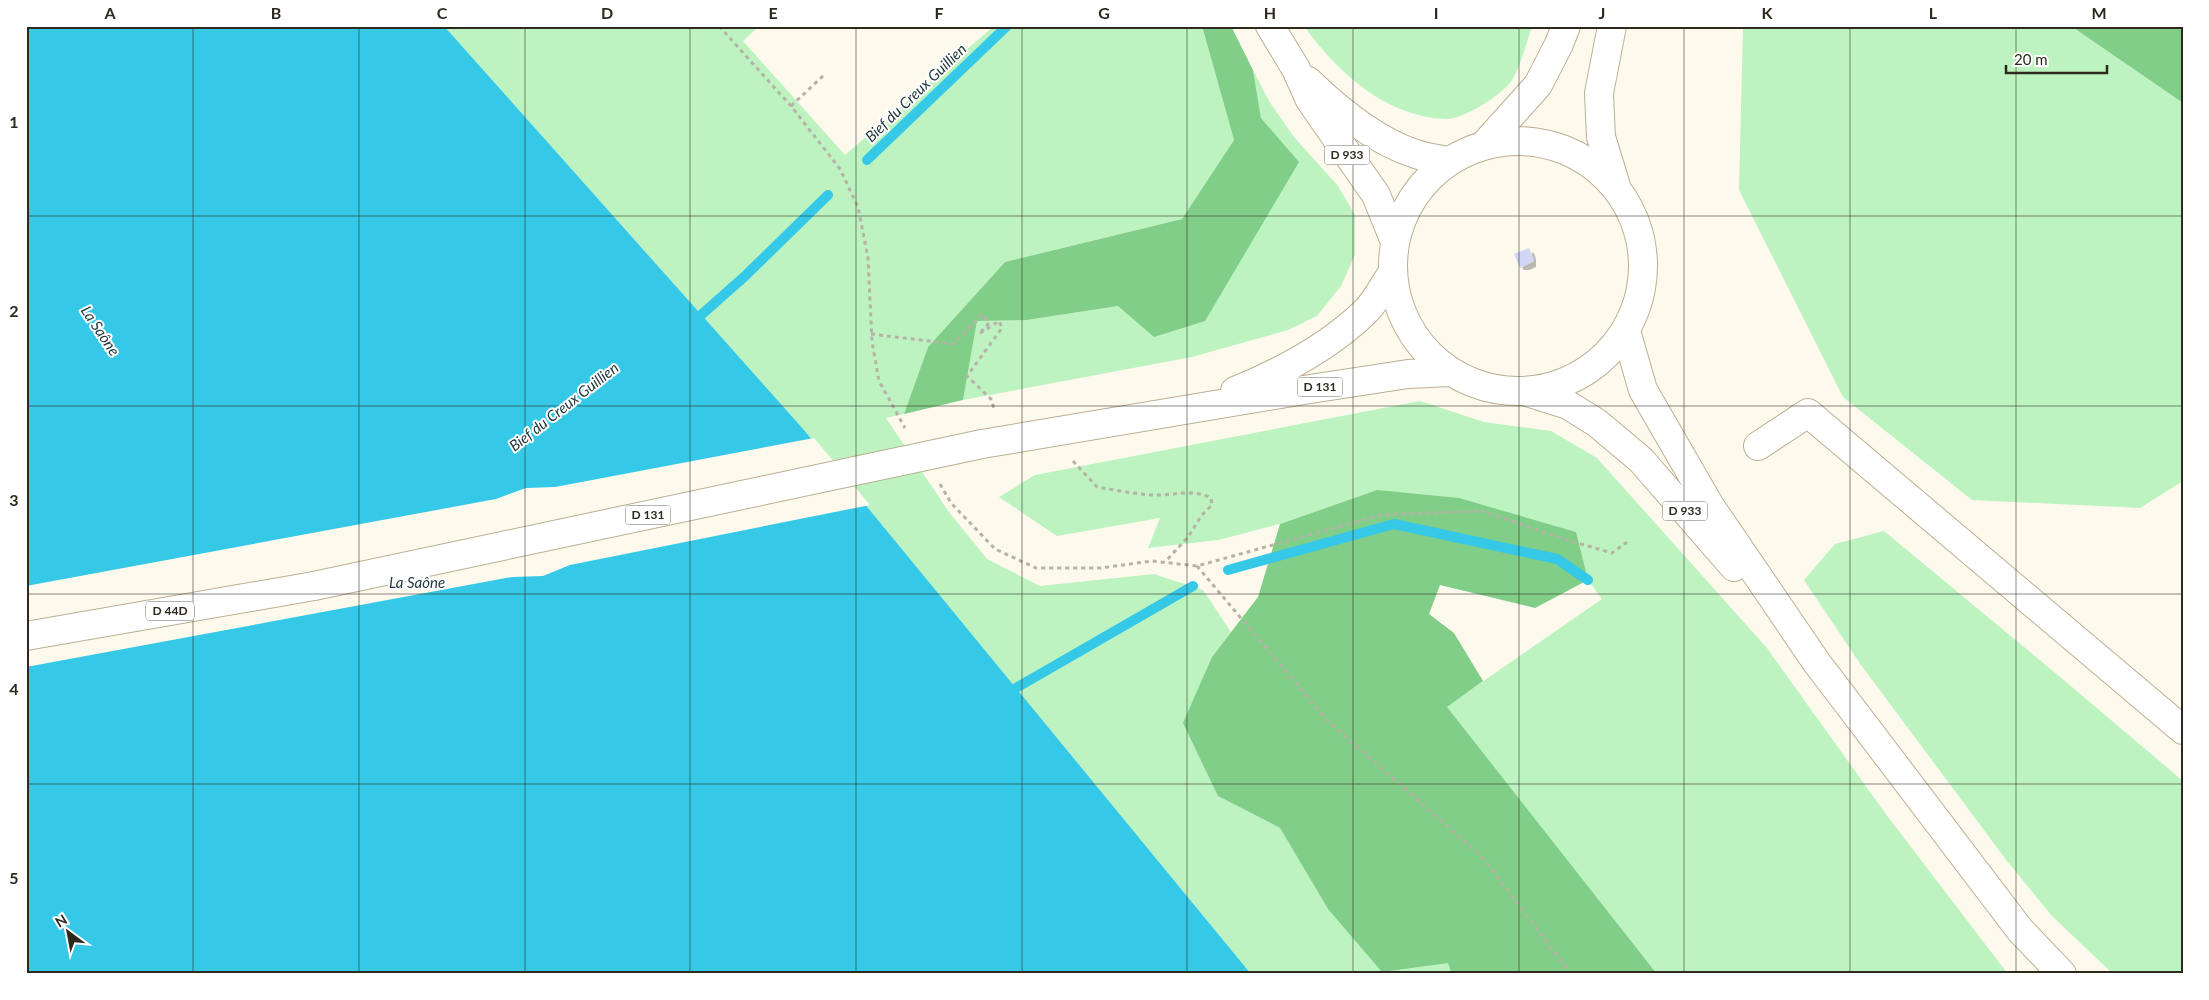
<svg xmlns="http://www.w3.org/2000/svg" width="2209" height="1000" font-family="Lato,sans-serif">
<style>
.green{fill:#bdf3c1}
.forest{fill:#80ce88}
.water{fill:#35c8e7}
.pier{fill:#fef9ed}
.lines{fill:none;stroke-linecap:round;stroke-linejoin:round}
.stream{stroke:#35c8e7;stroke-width:10}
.building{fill:#d3d5f4;filter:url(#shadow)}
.minor-casing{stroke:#bbaf92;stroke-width:30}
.major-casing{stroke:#bbaf92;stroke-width:30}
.path{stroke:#b7b2a6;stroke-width:3;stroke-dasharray:4 4;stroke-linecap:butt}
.minor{stroke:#fff;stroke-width:28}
.major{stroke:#fff;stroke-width:28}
.major-bridge-casing{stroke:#bbaf92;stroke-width:30;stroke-linecap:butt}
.major-bridge{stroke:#fff;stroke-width:28}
.grid{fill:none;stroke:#2e291e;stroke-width:1;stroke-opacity:0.55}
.labels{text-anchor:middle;stroke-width:4;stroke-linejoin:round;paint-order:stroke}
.shield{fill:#fff;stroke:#6d6962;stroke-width:1}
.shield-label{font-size:12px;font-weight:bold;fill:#2e291e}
.water-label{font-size:15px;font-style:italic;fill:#22393f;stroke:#fff}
.neatline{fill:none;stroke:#2e291e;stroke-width:2}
.grid-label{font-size:16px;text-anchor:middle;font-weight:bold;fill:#2e291e}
</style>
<defs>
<filter id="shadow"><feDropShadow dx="4.5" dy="4.5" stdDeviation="0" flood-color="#0004"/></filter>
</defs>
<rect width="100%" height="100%" fill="#fef9ed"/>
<path class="green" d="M444,26H759L743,41L845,155L994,26H1202L1234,140L1182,219L1005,262L928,347L904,414L886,418L949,512L987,559L1040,586L1154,574L1203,590L1231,632L1212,657L1218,796L1280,828L1328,909L1449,963L1452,974H1251L804,430Z
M1304,26H1532C1528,39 1518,74 1510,83C1499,96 1463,120 1445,119C1386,117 1337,72 1304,26Z
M1743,26H2071L2183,103V481L2140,508L1972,500L1843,397L1739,190Z
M1253,70L1269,101L1294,137L1338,186L1355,215V255L1341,286L1317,316L1288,330L1192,357L963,400L977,321L1027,320L1118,306L1154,336L1298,162L1261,118Z
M1420,401L1484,422L1551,431L1597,458L1767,648L1885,813L2008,974H1657L1446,707L1602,599L1588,580L1575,532L1377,490L1280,524L1218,540L1148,548L1160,518L1057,536L999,497L1035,475Z
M1884,531L2059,676L2183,781V974H2113L2052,916L2007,861L1861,665L1804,580L1835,544Z"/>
<path class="forest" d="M1202,26H1231L1253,70L1261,118L1299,162L1205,321L1154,337L1118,306L1027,320L977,321L963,400L904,414L928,347L1005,262L1182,219L1234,140Z
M2071,26H2183V103Z
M1377,490L1459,498L1576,532L1588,580L1535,608L1440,585L1429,614L1454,633L1483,681L1447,707L1657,974H1452L1448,963L1382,972L1328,909L1280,828L1218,796L1183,723L1212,657L1258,597L1280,524Z"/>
<path class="water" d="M26,26H444L804,430L1251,974H26Z"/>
<path class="pier" d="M814,438L870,505L570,565L543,576L512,577L26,667V586L496,499L526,488L555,487Z"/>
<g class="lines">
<path class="stream" d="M867,160L1007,26
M692,323L744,277L828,195
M1228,570L1394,524L1557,559L1588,580
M1016,688L1193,586"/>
</g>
<path class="building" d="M1529,248L1534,261L1520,268L1514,254Z"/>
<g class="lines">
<defs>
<path id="minor" d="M1758,446L1808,413L2183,730"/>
<path id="major" d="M1270,26L1296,69L1310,100L1376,195L1395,242
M1612,26L1599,93L1601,137L1616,186
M1308,81C1338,110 1375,141 1416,154C1426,158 1439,159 1450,161
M1393 266a125 125 0 1 1 250 0a125 125 0 1 1-250 0Z
M1484,145L1538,85L1559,44L1566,26
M1626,331L1643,390L1710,506L1817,663L1849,705L2020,930L2062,974
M1235,391C1282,372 1330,346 1366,311C1376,301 1384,285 1392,273
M1527,392L1568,405L1597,423L1641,460L1734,567
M982,444L1310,389L1408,374L1450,372
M26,636L314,586"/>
</defs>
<use href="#minor" class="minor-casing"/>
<use href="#major" class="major-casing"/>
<path class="path" d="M719,26L791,106L840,169L858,207L868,258L872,342L879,381L905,428
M791,106L825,74
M871,334L953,344L983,314L989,323L979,334L999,321L1002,328L967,376L992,400L994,410
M1073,461L1097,487C1115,490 1134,494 1152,495C1171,496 1194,488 1211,498L1212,505L1202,515L1188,537L1165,562
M940,484L951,503L995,549L1036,568H1101L1152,561L1197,566L1381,515L1482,511L1564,539L1612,553L1630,540
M1197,566L1327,720L1483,858L1571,974"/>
<use href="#minor" class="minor"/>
<use href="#major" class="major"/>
<defs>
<path id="major-bridge" d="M314,586L982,444"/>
</defs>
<use href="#major-bridge" class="major-bridge-casing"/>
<use href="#major-bridge" class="major-bridge"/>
</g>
<path class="grid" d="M193,26V974M359,26V974M525,26V974M690,26V974M856,26V974M1022,26V974M1187,26V974M1353,26V974M1519,26V974M1684,26V974M1850,26V974M2016,26V974M26,216H2183M26,406H2183M26,594H2183M26,784H2183"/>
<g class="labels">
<g class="shield">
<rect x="1324.5" y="145.5" width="45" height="19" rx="4"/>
<rect x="1297.5" y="377.5" width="45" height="19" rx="4"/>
<rect x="1662.5" y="501.5" width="45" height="19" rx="4"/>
<rect x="625.5" y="505.5" width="45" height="19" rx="4"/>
<rect x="146" y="601.5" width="48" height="19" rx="4"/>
</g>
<g class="shield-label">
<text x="1347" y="159">D 933</text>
<text x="1320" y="391">D 131</text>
<text x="1685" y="515">D 933</text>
<text x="648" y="519">D 131</text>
<text x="170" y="615">D 44D</text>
</g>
<g class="water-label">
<text transform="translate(916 93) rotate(-44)" y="5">Bief du Creux Guillien</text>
<text transform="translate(100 331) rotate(56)" y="5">La Saône</text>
<text transform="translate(564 407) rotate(-38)" y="5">Bief du Creux Guillien</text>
<text x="417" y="588">La Saône</text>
</g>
</g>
<rect width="2209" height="1000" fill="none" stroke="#ffffff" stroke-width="55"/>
<g transform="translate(68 932) rotate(328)" stroke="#ffffff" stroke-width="4" paint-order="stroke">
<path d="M0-4L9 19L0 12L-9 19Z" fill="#2e291e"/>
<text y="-8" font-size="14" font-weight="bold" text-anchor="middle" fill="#2e291e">N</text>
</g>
<path d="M2006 65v8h101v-8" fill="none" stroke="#2e291e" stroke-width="2.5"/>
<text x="2014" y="65" font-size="15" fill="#2e291e" stroke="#ffffff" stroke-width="4" paint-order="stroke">20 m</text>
<rect x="28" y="28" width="2154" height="944" class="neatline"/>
<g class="grid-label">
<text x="110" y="19">A</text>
<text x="276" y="19">B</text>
<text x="442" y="19">C</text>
<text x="607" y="19">D</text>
<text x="773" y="19">E</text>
<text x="939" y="19">F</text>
<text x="1104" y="19">G</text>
<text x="1270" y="19">H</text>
<text x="1436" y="19">I</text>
<text x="1602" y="19">J</text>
<text x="1767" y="19">K</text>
<text x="1933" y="19">L</text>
<text x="2099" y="19">M</text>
<text x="14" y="128">1</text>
<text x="14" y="317">2</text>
<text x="14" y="506">3</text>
<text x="14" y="695">4</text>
<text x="14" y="884">5</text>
</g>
</svg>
